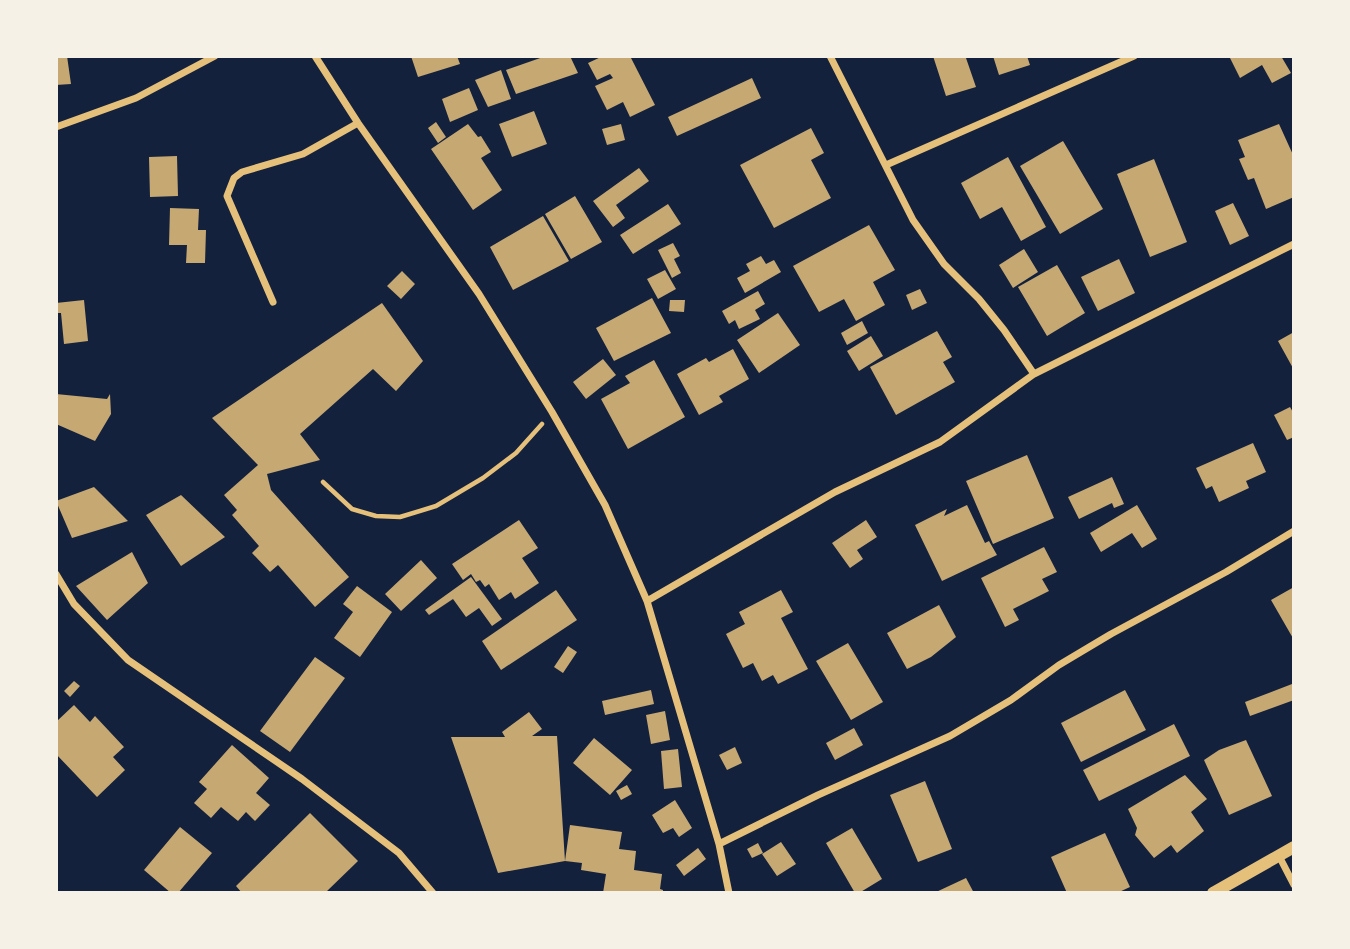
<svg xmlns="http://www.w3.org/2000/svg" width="1350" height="949" font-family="'DM Sans',sans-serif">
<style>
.building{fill:#c6a872}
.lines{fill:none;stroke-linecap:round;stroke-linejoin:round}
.path{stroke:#e5c07b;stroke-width:4.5}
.minor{stroke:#e5c07b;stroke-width:7}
.tertiary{stroke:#e5c07b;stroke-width:12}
</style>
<rect width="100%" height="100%" fill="#14213d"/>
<path class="building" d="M67,56L71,84L56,85V57Z
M411,56H457L460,64L418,77Z
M546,56H570L578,73L516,94L506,70Z
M603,56H630L655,105L630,117L623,102L607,110L595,86L613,78L610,74L597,80L588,63Z
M933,56H972L966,58L976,87L946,96Z
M993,56H1027L1030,65L999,75Z
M1229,56H1281L1291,73L1272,83L1262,65L1240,78Z
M501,70L511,99L488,107L475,80Z
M752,78L761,98L677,136L668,117Z
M469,88L478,110L450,122L442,99Z
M534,111L547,144L512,157L499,124Z
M436,122L446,137L438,143L428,128Z
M468,124L478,137L481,136L491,152L481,158L502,190L473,210L431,149Z
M621,124L625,140L607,145L602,129Z
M1279,124L1294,157V197L1266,209L1254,178L1248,180L1239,159L1245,157L1238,140Z
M811,128L824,153L811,160L831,198L774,228L740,165Z
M1063,141L1103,209L1060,234L1020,166Z
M177,156L178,196L150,197L149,157Z
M1008,157L1046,227L1021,241L1002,207L980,219L961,183Z
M1154,159L1187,242L1150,257L1117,174Z
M639,168L649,181L616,205L625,218L613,227L593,201Z
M575,196L602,242L571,259L545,214Z
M1233,203L1249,236L1230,245L1215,211Z
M668,204L681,224L633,254L620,235Z
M170,208L199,209L198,230H206L205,263H186L187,245H169Z
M543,216L569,261L513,290L490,247Z
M869,225L895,270L873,282L885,305L856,321L844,299L819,312L793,266Z
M673,243L680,256L674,259L681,273L672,278L658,250Z
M1024,249L1038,272L1013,288L999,265Z
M761,256L766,264L774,260L781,272L745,293L737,278L750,271L746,264Z
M1119,259L1135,293L1098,311L1081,277Z
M1057,265L1085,313L1047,336L1018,287Z
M665,270L676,289L658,299L647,279Z
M402,271L415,284L401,299L387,286Z
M920,289L927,303L912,310L906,295Z
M758,291L765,304L755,310L760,319L739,329L735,320L729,324L722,311Z
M652,298L671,333L614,361L596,328Z
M84,300L88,341L64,344L61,313H56V303Z
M670,300H685L684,312L669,311Z
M382,303L423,361L396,391L373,369L300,434L320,460L267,474L271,490L349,577L315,607L278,565L270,572L252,553L259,546L232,515L237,510L224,495L258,465L212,418Z
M778,313L800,345L759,373L737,340Z
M862,321L868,333L847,345L841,333Z
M937,331L952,357L943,362L955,382L896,415L870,367Z
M1294,332V370L1278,341Z
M871,336L883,356L859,371L847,351Z
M733,349L749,379L719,396L723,402L699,415L677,374L706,358L709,362Z
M603,359L616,375L586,399L573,382Z
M654,360L685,417L628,449L601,399L630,383L625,376Z
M56,394L107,399L110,394L111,414L95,441L56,424Z
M1290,407L1294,414V437L1287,440L1274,415Z
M1253,443L1266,472L1246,481L1249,488L1219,502L1212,486L1206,489L1196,468Z
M1027,455L1054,518L993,544L966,481Z
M1112,477L1124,504L1114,508L1112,503L1079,519L1068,497Z
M94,487L128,521L72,538L56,501Z
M181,495L225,537L181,566L146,515Z
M967,505L985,543L989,541L997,555L942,581L915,525L947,509L944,516Z
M1137,505L1157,539L1142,548L1132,533L1101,552L1090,533Z
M519,520L538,548L522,558L539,583L515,599L511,592L499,600L489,584L485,587L480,580L476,582L471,574L463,580L452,564Z
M866,520L877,537L857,550L863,559L850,568L832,543Z
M1044,547L1057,572L1042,579L1049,591L1013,609L1019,620L1005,627L981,578Z
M132,552L148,583L107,620L76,586Z
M421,560L437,578L401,611L385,594Z
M471,577L502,619L492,626L479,608L466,617L453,599L429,615L425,610Z
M357,586L392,612L360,657L334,638L353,612L343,604Z
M1294,587V640L1271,600Z
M556,590L577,620L501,670L482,641Z
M781,590L793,612L781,618L808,669L778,684L773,675L762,681L753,663L743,668L726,634L745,624L739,612Z
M939,605L956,637L931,657L907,669L887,633Z
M848,643L883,702L851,720L816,661Z
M568,646L577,652L563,673L554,667Z
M315,657L345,678L290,752L260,731Z
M74,681L80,686L70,697L64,691Z
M1292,684L1294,700L1250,716L1245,702Z
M651,690L654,704L605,715L602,701Z
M1125,690L1146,730L1081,762L1061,723Z
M74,705L90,722L95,716L124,747L113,757L125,770L97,797L56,754V722Z
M665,711L670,740L651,744L646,715Z
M529,712L542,729L532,736H557L565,861L498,873L451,737H505L502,732Z
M1174,724L1190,756L1099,801L1083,770Z
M854,728L863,745L835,760L826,743Z
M594,738L632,770L610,795L573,763Z
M1246,740L1272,796L1229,815L1204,760L1219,750Z
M232,745L269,778L256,793L270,805L255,821L246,812L238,821L221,807L211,818L194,803L207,789L199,782Z
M735,747L742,763L727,770L719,755Z
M678,749L682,787L664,789L661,751Z
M1185,775L1207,799L1191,812L1204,831L1177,853L1171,845L1154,858L1135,835L1137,828L1128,809Z
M925,781L952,849L918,862L890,795Z
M627,785L632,794L621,800L616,791Z
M675,800L692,828L679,837L673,828L663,833L652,815Z
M310,813L358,861L325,893H242L236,886Z
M570,825L622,832L619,849L636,851L634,870L662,874L660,889L663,890V893H603L606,874L581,870L582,863L565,861Z
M180,827L212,853L178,893H171L144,870Z
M852,828L882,879L859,893H855L826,843Z
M1105,833L1130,887L1117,893H1067L1051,857Z
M781,842L796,864L777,876L762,854Z
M758,843L763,853L752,858L747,849Z
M698,848L706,859L684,876L676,865Z
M966,878L974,893H934Z"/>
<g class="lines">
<path class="path" d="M323,482L352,509L376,516L400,517L436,506L483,478L516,453L542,424"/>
<path class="minor" d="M315,56L358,123L479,294L552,412L605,505L647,601L719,844L729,893
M830,56L913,220L944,264L979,299L1004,330L1034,374
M56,127L136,98L215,56
M886,165L1134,56
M273,302L227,196L234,178L242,172L303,154L358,123
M56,574L74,604L128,660L302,779L399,853L433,893
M647,601L835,492L940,442L1034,374L1294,244
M719,844L818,795L950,736L1011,700L1059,665L1111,634L1226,572L1294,531
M1279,856L1294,885"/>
<path class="tertiary" d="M1213,893L1294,847"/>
</g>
<rect width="1350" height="949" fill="none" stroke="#f6f1e7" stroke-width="116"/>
</svg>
